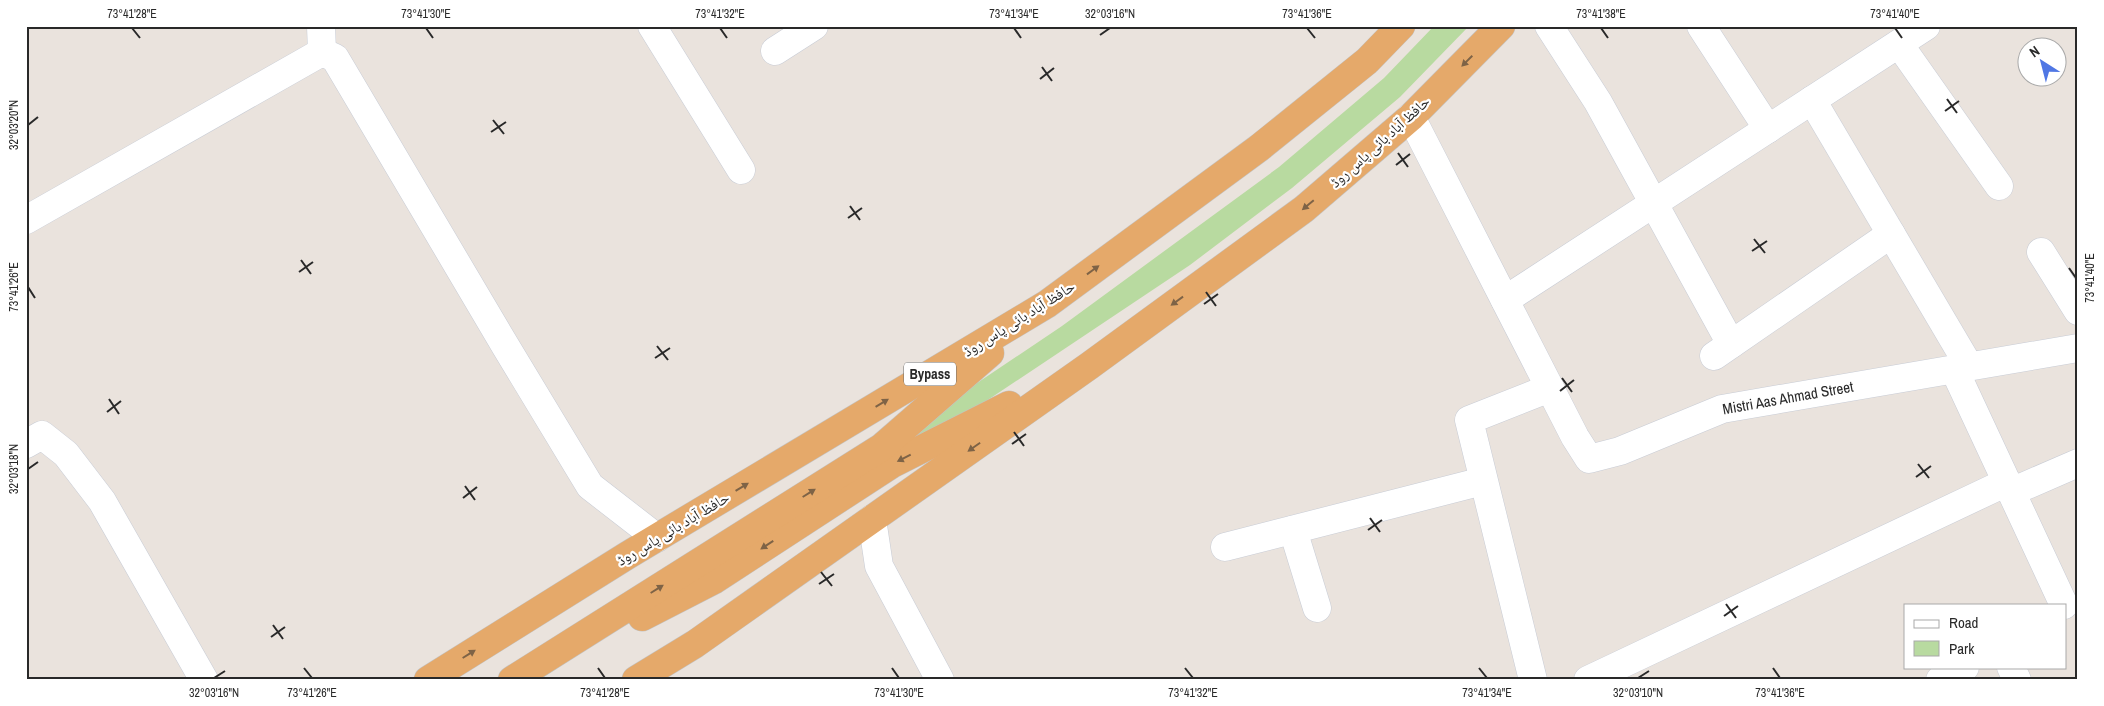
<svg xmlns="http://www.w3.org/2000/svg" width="2104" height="706" font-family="'Archivo Narrow','Noto Naskh Arabic',sans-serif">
	<rect width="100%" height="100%" fill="#eae3dd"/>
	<polygon fill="#b8daa0" points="1434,26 1469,26 1400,97 1292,188 1190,265 892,464 714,580 616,630 539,680 512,680 882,447 1062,326 1279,167 1384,78"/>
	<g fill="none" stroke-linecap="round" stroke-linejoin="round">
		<defs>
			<g id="minor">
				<polyline points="321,26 322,52"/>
				<polyline points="652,26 741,170"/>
				<polyline points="1549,26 1598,102 1731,344"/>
				<polyline points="1701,26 1768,129"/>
				<polyline points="1899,44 1999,186"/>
				<polyline points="775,51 814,26"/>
				<polyline points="1812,100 1969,366"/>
				<polyline points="1411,117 1575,437 1589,459 1620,451 1722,409 2078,348"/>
				<polyline points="26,220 322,52 335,58 506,347 590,486 657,538"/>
				<polyline points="2041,252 2078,311"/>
				<polyline points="1505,300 1926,26"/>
				<polyline points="1714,356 1891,234"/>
				<polyline points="1954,369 2064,605"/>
				<polyline points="26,444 42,435 66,454 102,501 204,680"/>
				<polyline points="2011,492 2078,463"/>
				<polyline points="872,519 879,566 940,680"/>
				<polyline points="1293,530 1317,608"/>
				<polyline points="1225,547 1483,481"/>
				<polyline points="2011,667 2017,680"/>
				<polyline points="1533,680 1469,420 1550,388"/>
				<polyline points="1588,680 2007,482"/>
				<polyline points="1940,680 1965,667"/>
			</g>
			<g id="trunk">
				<polyline points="642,617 714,580 892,464 1009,405"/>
				<polyline points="428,680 628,555 1047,304 1259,148 1367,61 1401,26"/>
				<polyline points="512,680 882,447 990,353"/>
				<polyline points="636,680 695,644 1089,366 1304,209 1411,117 1501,26"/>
			</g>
		</defs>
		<use href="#minor" stroke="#c8ccd5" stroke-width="29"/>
		<use href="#trunk" stroke="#c3c3c3" stroke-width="29"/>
		<use href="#minor" stroke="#fff" stroke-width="28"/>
		<use href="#trunk" stroke="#e5a96a" stroke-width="28"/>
	</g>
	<defs><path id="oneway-solid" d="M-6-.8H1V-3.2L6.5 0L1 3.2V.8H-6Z" transform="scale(1.25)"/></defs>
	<g fill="#7e6346">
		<use href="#oneway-solid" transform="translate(1467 61) rotate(135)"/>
		<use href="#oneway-solid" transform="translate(1308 205) rotate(140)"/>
		<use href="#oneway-solid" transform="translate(1093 270) rotate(-36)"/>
		<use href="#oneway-solid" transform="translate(1177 301) rotate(144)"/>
		<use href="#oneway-solid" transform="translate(882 403) rotate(-31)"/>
		<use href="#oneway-solid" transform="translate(974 447) rotate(145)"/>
		<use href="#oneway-solid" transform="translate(904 458) rotate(153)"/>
		<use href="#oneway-solid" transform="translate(742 487) rotate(-31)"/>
		<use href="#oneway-solid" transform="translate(809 493) rotate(-32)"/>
		<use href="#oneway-solid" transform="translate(767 545) rotate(147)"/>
		<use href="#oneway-solid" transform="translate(657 589) rotate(-32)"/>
		<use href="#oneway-solid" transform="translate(469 654) rotate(-32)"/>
	</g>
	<path fill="none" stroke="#292929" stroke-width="2" d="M132,28L140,38M426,28L433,38M720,28L727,38M1014,28L1021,38M1307,28L1315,38M1601,28L1608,38M1895,28L1902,38M1100,35L1110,28M1042,67L1052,81M1040,79L1054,68M1947,99L1957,113M1945,111L1959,101M493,120L504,134M28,125L38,117M491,132L506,122M1398,153L1408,167M1396,165L1410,154M850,206L860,220M848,218L862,208M1754,239L1765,253M1752,251L1767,241M301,260L311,274M2069,268L2076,278M299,272L313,262M28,287L35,298M1206,292L1216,306M1204,304L1218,294M657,346L668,360M655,358L670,348M1562,378L1572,392M1560,391L1574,380M109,399L119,414M107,412L121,401M1014,432L1024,446M1012,444L1026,434M1918,464L1929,478M28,469L38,462M1916,477L1931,466M465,486L475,500M463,498L477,487M1370,518L1380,532M1368,530L1382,520M821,572L832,586M819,584L834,574M1726,604L1736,618M1724,616L1738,606M273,625L283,639M271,637L285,627M304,668L312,678M598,668L605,678M892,668L899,678M1185,668L1193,678M1479,668L1487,678M1773,668L1780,678M214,678L225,671M1638,678L1649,671"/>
	<g text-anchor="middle" stroke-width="4.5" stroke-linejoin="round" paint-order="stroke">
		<rect fill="#fff" stroke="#696969" stroke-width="1" x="904" y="362.5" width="52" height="23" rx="4"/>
		<g font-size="14" font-weight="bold" fill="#292929">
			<text x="930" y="379">Bypass</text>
		</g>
		<g font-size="15" fill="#292929" stroke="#fff">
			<text transform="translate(1380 142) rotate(-42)" y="5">حافظ آباد بائی پاس روڈ</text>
			<text transform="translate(1019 319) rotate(-32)" y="5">حافظ آباد بائی پاس روڈ</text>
			<text transform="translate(1788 398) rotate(-10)" y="5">Mistri Aas Ahmad Street</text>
			<text transform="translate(673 529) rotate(-31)" y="5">حافظ آباد بائی پاس روڈ</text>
		</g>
	</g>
	<rect width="2104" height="706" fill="none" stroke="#ffffff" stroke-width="55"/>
	<rect x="1904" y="604" width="162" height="65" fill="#ffffff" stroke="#a9a9a9"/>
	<rect x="1914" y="620" width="25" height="8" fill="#ffffff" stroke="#a9a9a9"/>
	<text x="1949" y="628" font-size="15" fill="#292929">Road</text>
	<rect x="1914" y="641" width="25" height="15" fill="#b8daa0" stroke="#a9a9a9"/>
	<text x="1949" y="654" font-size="15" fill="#292929">Park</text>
	<g transform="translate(2042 62) rotate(324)"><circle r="24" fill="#ffffff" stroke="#a9a9a9"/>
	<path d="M0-4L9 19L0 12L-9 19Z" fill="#5077e4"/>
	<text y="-8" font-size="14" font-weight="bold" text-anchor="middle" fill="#292929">N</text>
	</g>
	<rect x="28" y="28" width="2048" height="650" fill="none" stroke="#292929" stroke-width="2"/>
	<g font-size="12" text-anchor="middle" fill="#292929">
		<text x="132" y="18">73°41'28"E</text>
		<text x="426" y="18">73°41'30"E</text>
		<text x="720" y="18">73°41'32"E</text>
		<text x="1014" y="18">73°41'34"E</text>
		<text x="1110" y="18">32°03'16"N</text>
		<text x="1307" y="18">73°41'36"E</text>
		<text x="1601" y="18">73°41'38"E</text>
		<text x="1895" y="18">73°41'40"E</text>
		<text transform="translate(14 125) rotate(-90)" y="4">32°03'20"N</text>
		<text transform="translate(2090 278) rotate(-90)" y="4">73°41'40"E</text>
		<text transform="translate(14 287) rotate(-90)" y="4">73°41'26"E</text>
		<text transform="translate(14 469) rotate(-90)" y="4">32°03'18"N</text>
		<text x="214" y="697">32°03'16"N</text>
		<text x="312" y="697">73°41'26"E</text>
		<text x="605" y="697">73°41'28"E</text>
		<text x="899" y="697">73°41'30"E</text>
		<text x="1193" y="697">73°41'32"E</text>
		<text x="1487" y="697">73°41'34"E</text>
		<text x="1638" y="697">32°03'10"N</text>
		<text x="1780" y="697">73°41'36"E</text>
	</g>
</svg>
